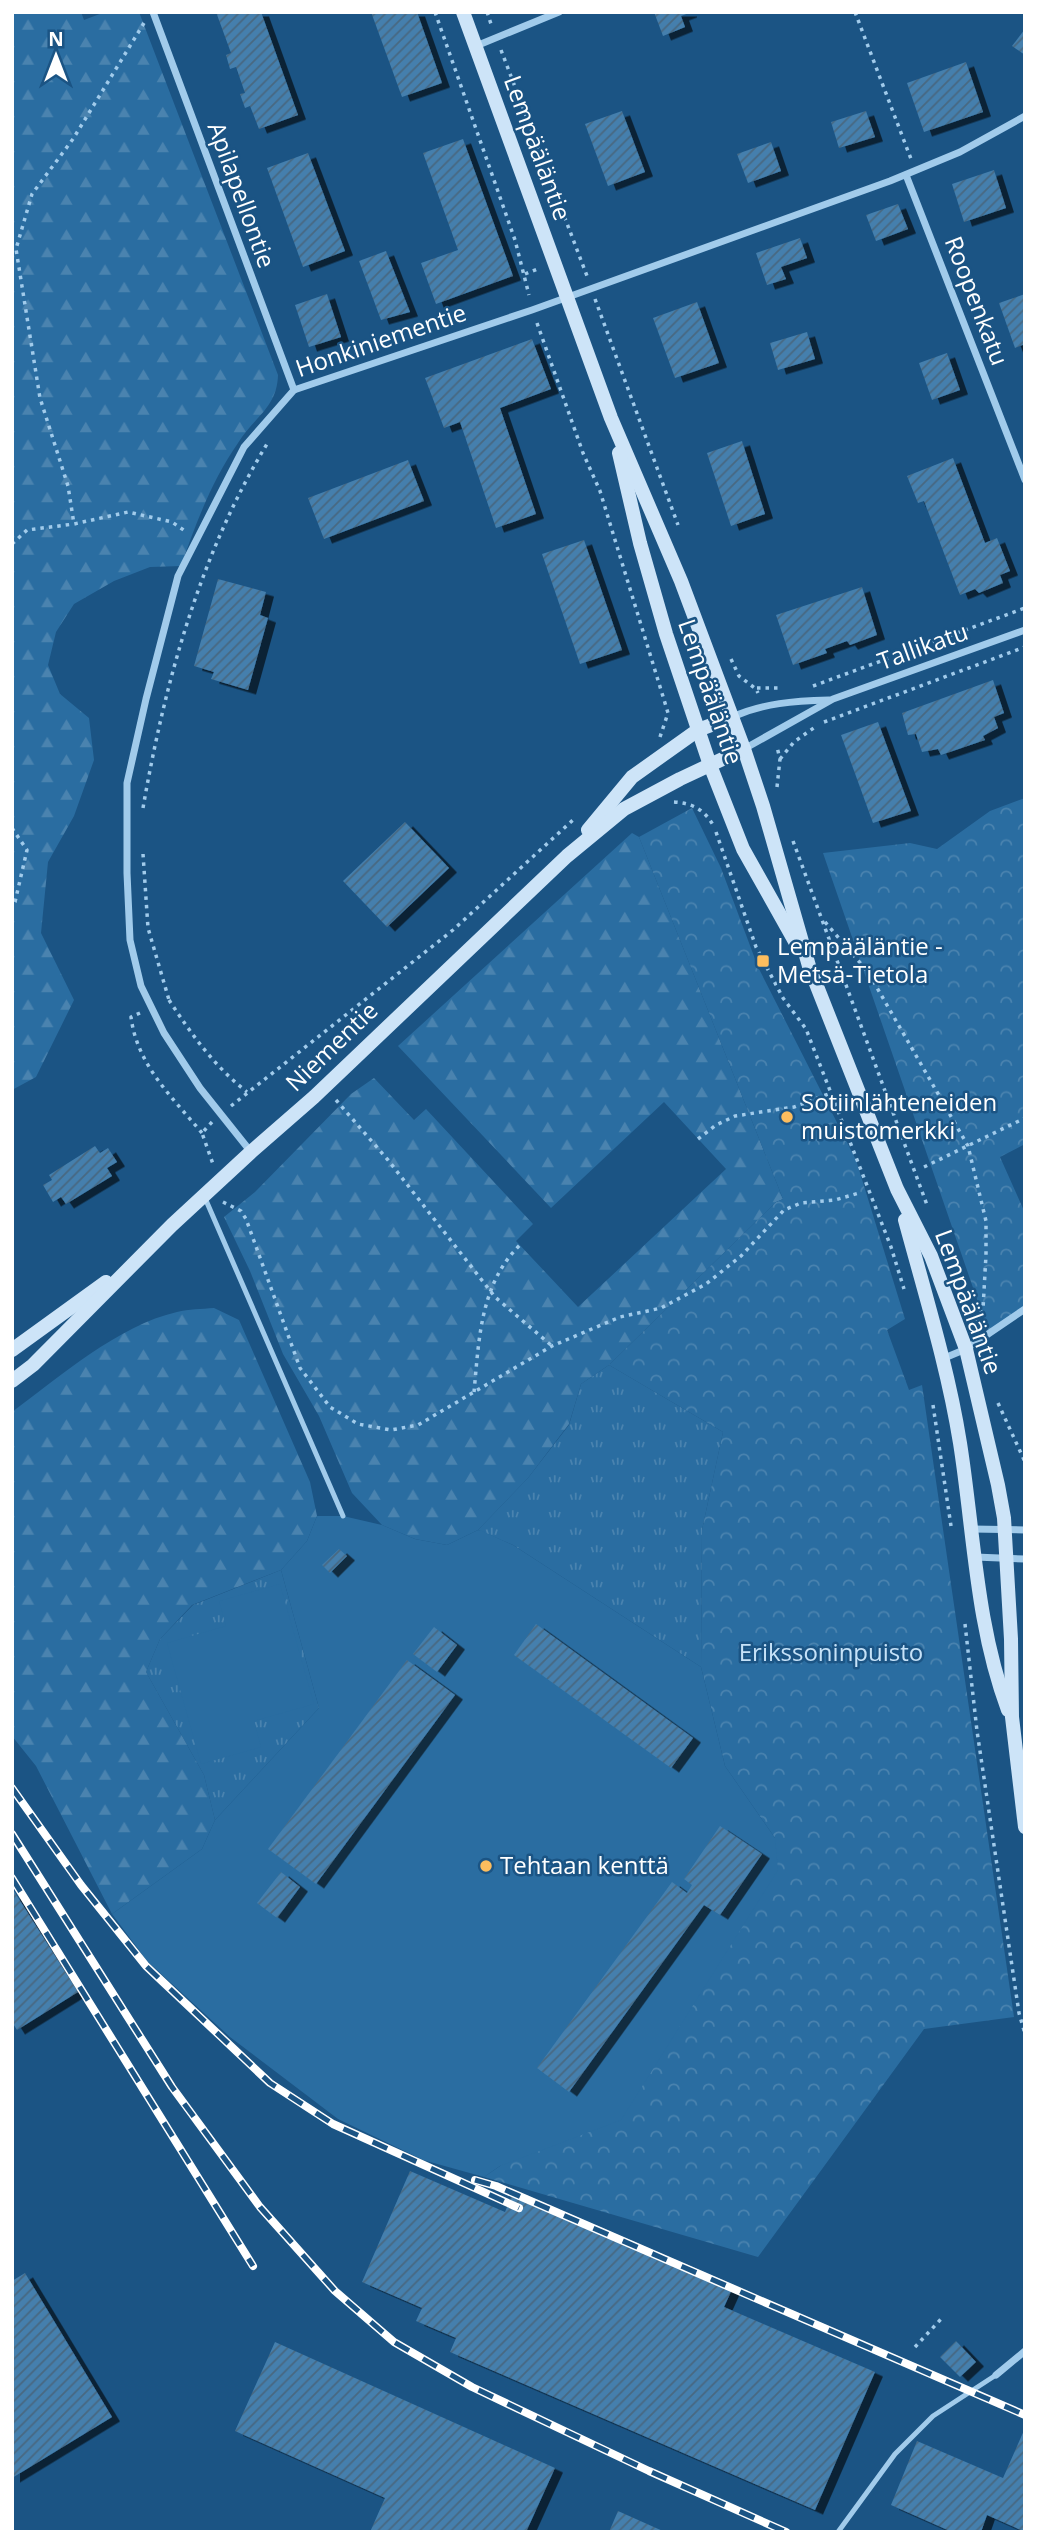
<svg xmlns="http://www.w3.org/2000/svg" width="1037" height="2544" font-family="'Open Sans',sans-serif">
	<defs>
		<pattern id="grass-tufts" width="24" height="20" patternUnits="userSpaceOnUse" patternTransform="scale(1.75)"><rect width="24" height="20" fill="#2a6da1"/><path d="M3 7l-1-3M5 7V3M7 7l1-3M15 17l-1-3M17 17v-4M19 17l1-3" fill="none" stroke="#4a83af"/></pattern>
		<pattern id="forest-firs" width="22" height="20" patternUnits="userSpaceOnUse" patternTransform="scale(1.75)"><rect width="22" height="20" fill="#2a6da1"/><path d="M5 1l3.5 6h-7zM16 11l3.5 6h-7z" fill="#4a83af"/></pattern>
		<pattern id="park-crowns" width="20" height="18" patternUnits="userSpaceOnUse" patternTransform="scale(1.75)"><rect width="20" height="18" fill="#2a6da1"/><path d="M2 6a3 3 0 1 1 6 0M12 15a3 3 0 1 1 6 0" fill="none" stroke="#4a83af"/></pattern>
		<pattern id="building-hatch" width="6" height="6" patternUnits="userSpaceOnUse" patternTransform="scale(1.75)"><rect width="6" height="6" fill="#447fad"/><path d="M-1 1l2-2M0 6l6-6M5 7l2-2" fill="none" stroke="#486881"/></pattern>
		<filter id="shadow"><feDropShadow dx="8" dy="4.5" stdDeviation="0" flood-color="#0009"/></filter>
	</defs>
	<rect width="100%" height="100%" fill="#1b5484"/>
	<g fill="url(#grass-tufts)">
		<polygon points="609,1365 723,1432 702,1530 701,1667 513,1545 478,1530 528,1478 569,1425 581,1384"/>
		<polygon points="281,1570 319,1708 215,1820 204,1775 146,1672 160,1639 193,1605"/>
	</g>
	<g fill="url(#forest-firs)">
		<path d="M12,12H81L84,20L105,12H139L278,375C277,408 254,417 238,443C212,480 196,523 181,566L150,567L114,581L74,604L56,632L48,665L60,694L89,718L94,760L74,816L48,862L41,933L74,1000L36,1077L12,1090Z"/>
		<polygon points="632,833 639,837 783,1199 776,1202 609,1365 581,1384 569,1424 528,1478 478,1530 447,1545 415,1539 382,1525 352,1493 319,1416 283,1354 250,1271 224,1217 255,1192 351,1094 374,1078 414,1120 426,1109 533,1224 516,1241 578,1307 726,1169 664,1102 551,1208 398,1046"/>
		<path d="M214,1308L239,1320L310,1482L317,1516L307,1541L281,1570L192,1605L160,1639L146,1672L204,1775L215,1820L202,1849L112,1914L36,1766L12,1736V1412C59,1377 119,1325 177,1312C189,1309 202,1309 214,1308Z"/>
	</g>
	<g fill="url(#park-crowns)">
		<polygon points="1025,798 1025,1144 1000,1157 1025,1213 1025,1309 989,1334 823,853 910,843 937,849 990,811"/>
		<polygon points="692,808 721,868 758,967 856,1160 905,1319 887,1330 909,1390 922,1385 1014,2017 924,2029 758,2257 484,2177 500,2166 775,1838 725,1766 701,1667 702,1530 723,1432 609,1365 776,1202 783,1199 639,837"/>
	</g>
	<g fill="#2a6da1">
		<polygon points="317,1516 343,1516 382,1525 415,1539 447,1545 478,1530 482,1531 513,1545 701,1667 725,1766 775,1838 778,1870 621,2120 500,2166 484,2177 423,2160 338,2119 230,2037 147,1961 112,1914 202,1849 215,1820 319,1708 281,1570 307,1541"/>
		<polygon points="280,1584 314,1704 254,1721 261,1747 201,1764 167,1643 226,1626 219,1601"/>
	</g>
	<g fill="url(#building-hatch)" filter="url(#shadow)">
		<polygon points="216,12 261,12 298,115 259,129 250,106 245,108 240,94 245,93 236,67 230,69 226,55 231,53"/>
		<polygon points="371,12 417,12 442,83 402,97"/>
		<polygon points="654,12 689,12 689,13 681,16 685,27 663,36"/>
		<polygon points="1025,29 1025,55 1012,46"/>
		<polygon points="966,62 983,112 924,132 907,83"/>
		<polygon points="622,111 645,172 608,186 585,124"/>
		<polygon points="866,111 875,137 839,148 831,122"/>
		<polygon points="463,139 513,276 436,304 421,263 458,250 423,153"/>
		<polygon points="771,142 781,171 748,183 737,154"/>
		<polygon points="308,153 345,251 303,267 267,168"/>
		<polygon points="994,170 1006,208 964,222 952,184"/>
		<polygon points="898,204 908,229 876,241 866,215"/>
		<polygon points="800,238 807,258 781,267 786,279 767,285 756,253"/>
		<polygon points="386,251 410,312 381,320 359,261"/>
		<polygon points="327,294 341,337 309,347 295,305"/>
		<polygon points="1025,294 1025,344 1015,348 999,303"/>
		<polygon points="697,302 719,363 675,378 653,318"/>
		<polygon points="807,332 815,359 778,370 770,343"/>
		<polygon points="532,339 551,389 500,408 536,514 496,528 460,422 444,428 425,378"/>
		<polygon points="947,353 960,390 932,400 919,363"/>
		<polygon points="742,441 765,514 731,526 707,453"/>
		<polygon points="953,458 985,543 997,538 1010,571 1000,575 1003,583 979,593 975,589 960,595 924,501 918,503 907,476"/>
		<polygon points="408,460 424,501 324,539 308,498"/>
		<polygon points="584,540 622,650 580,664 542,554"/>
		<polygon points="218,579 266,592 260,615 268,618 248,690 211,679 214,672 194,666"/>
		<polygon points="862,587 877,635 850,645 847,641 825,649 827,653 793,665 776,615"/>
		<polygon points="993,680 1004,713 994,717 998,728 983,736 985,740 941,755 938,749 922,752 916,734 908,735 902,713"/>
		<polygon points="878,722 911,811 873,823 841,735"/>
		<polygon points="405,822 449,868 387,927 343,881"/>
		<polygon points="95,1146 100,1153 108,1148 117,1162 107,1168 112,1176 66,1204 61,1197 53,1202 43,1185 52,1180 49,1175"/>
		<polygon points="339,1549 347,1556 330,1573 322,1565"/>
		<polygon points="536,1624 693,1738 671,1768 514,1655"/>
		<polygon points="434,1627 457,1645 437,1672 413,1654"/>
		<polygon points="407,1660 455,1695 316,1884 268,1849"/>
		<polygon points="720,1826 762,1854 720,1915 704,1905 569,2092 537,2068 672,1882 687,1893 692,1885 684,1879"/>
		<polygon points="281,1872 300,1887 277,1918 257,1903"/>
		<polygon points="12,1888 78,1992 17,2030 12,2022"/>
		<polygon points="410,2171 505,2212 514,2190 734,2285 724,2307 875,2372 815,2510 450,2352 456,2338 416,2321 422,2308 362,2282"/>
		<polygon points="25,2273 112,2417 12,2478 12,2281"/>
		<polygon points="956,2341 976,2362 960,2377 940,2357"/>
		<polygon points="275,2342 555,2468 526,2532 370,2532 385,2498 235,2431"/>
		<polygon points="1025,2428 1025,2532 987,2515 981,2532 952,2532 891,2505 917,2441 1003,2478"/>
		<polygon points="618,2511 665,2532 609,2532"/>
	</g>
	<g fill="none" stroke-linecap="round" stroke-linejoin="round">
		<g stroke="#a1cbeb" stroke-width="3.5" stroke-dasharray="3.5 5" stroke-linecap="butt">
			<polyline points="435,12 515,240 529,295"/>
			<polyline points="487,12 492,27"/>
			<polyline points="855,12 911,159"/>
			<polyline points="144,23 73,139 32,194 16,249 40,398 68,486 74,524 128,512 172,522 185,531"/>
			<polyline points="501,50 587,276"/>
			<polyline points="525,274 540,268"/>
			<polyline points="595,299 678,525"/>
			<polyline points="537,323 583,453 600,491 665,703 668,713 660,737"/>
			<polyline points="12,544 27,530 74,524"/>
			<polyline points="731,659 739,676 756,689 758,693"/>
			<polyline points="813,686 1025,608"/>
			<polyline points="757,688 781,688"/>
			<polyline points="824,722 1025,647"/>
			<polyline points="780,759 794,742 815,727"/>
			<polyline points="777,787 780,759 777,747"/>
			<path d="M674,802C691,803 704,809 713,825"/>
			<path d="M143,808C165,682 200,554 267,444"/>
			<polyline points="12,828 27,850 15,902 12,907"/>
			<polyline points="716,832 756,947 783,998 806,1029 891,1247 904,1289"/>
			<polyline points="793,841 927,1205"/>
			<polyline points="143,854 148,928 169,1000"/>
			<polyline points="825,922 868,972 968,1146 986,1221 986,1255 983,1309 975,1322"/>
			<path d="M169,1000C192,1035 214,1066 247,1092"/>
			<path d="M140,1013L131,1017C137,1065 172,1097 202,1133"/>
			<polyline points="336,1100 388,1160 495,1297 552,1346"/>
			<polyline points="231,1106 453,930 574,819"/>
			<polyline points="212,1122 202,1133 213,1164"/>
			<polyline points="698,1139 716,1125 735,1116 794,1107 831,1093"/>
			<polyline points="924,1167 1025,1118"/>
			<polyline points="223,1202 241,1211 246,1219 300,1368 330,1407 358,1424 391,1430 418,1425 552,1346 620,1317 661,1308 706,1284 741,1256 784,1210 801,1203 835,1200 859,1193"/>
			<path d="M474,1392C479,1340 480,1284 520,1245"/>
			<polyline points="998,1403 1025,1462"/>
			<polyline points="933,1405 951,1526"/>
			<polyline points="965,1624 977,1731 1019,2013 1025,2034"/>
			<polyline points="915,2347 942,2318"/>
		</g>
		<g stroke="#a1cbeb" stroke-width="5">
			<polyline points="205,1198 343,1516"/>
			<polyline points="838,2532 895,2454 933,2416 996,2375"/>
		</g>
		<g stroke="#a1cbeb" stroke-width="7">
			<polyline points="153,12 294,390"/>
			<polyline points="476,46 559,12"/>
			<polyline points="906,175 1025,480"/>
			<path d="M732,717C764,703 794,701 829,700"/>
			<polyline points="744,749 833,699 1025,630"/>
			<polyline points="251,1152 200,1088 164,1033 141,986 130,940 127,873 127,783 146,699 178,576 244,447 294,390 532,310 890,181 960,152 1025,116"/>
			<polyline points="942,1359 966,1349 1025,1309"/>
			<polyline points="972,1529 1025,1530"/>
			<polyline points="975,1557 1025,1559"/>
			<polyline points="996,2375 1025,2351"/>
		</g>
		<g stroke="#cde4f8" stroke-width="14">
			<polyline points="463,12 611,418 681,581 744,749 763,806 809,966 897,1189 931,1256 966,1349 998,1485 1004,1518 1011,1639 1012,1717 1025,1827"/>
			<polyline points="619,453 640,543 666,634 710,765 743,849 797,945"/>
			<polyline points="588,830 632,777 698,730 730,718"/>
			<path d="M905,1220C925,1294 948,1368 960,1443C974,1532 976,1625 1008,1710"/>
			<polyline points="12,1350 106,1282"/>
			<polyline points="12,1381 33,1365 172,1225 251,1152 314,1097 567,856 624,809 680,779 744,749"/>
		</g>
		<defs>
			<g id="rail">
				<polyline points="12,1788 81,1885 146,1966 270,2083 333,2124 519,2208"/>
				<polyline points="12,1834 172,2087 260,2207 335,2291 394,2342 472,2387 649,2471 786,2532"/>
				<polyline points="12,1878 253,2266"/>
				<polyline points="475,2180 496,2186 1025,2415"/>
			</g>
		</defs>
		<use href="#rail" stroke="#fff" stroke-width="8"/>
		<use href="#rail" stroke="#1b5484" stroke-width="5" stroke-dasharray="16" stroke-linecap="butt"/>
	</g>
	<g fill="#fcbd5e" stroke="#1b5484" stroke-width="2.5">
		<rect x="756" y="954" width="14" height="14" rx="3.5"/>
		<circle cx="787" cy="1117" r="7"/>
		<circle cx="486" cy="1866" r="7"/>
	</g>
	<g text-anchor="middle" stroke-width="5" stroke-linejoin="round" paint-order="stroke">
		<g font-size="24" fill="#fff" stroke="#1b5484">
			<text transform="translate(537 148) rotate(70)" y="8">Lempääläntie</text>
			<text transform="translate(241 195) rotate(70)" y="8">Apilapellontie</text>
			<text transform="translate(976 301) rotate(69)" y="8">Roopenkatu</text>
			<text transform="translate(381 341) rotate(-19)" y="8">Honkiniementie</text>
			<text transform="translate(923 647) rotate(-20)" y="8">Tallikatu</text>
			<text transform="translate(710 692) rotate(71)" y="8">Lempääläntie</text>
			<text transform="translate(332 1047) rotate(-44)" y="8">Niementie</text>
			<text transform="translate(968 1302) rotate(70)" y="8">Lempääläntie</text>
		</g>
		<g font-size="24" fill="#fff" stroke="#1b5484" text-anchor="start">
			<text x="777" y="955">Lempääläntie -<tspan x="777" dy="28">Metsä-Tietola</tspan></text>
			<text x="801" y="1111">Sotiinlähteneiden<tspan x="801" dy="28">muistomerkki</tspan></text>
			<text x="500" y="1874">Tehtaan kenttä</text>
		</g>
		<g font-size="24" fill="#c6e2f8" stroke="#1b5484">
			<text x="831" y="1661">Erikssoninpuisto</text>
		</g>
	</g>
	<rect width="1037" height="2544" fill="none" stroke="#ffffff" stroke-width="28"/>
	<g transform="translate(56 56)" stroke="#1b5484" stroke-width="5" paint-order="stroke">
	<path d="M0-5L12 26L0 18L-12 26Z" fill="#ffffff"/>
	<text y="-10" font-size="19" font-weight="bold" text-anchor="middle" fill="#ffffff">N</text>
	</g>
</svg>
